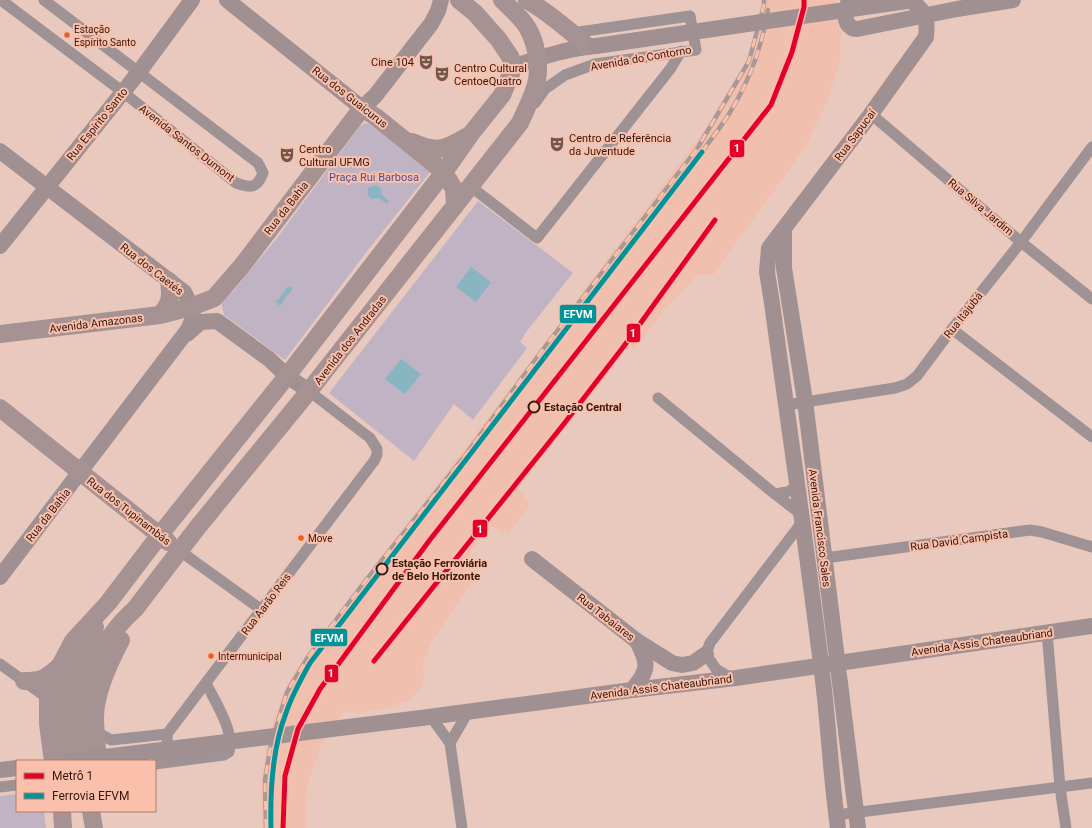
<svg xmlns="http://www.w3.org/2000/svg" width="1092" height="828" font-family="Roboto,sans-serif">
	<rect width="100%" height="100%" fill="#e9c9be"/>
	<polygon fill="#f1bfae" points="766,0 836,0 841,31 840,59 828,100 805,148 713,275 697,275 670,303 634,350 629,346 518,488 530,505 508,535 490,526 461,566 475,578 431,644 423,663 424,678 420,688 412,699 391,707 364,712 344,711 321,745 307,786 306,804 306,828 262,828 261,785 266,749 274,719 288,683 307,653 460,455 730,96 751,60 759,35"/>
	<g fill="#c0b4c4">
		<polygon points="366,123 373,125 431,171 368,250 285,360 224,315 221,301 234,290 277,238 360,126"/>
		<polygon points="478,201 573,273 527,331 520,342 527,348 473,420 454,404 414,461 329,393"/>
		<polygon points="17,794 17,811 44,811 46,828 0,828 0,796"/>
	</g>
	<g fill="#89b5c2">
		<path d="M377,185L381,189L382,195L389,201L387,204L379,198L372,199C367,196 366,192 369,187Z"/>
		<polygon points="471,267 491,282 476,302 456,287"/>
		<path d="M288,286L292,288V291C284,297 286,297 281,305H278L276,301L280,298Z"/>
		<polygon points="401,359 421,374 405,394 385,379"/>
	</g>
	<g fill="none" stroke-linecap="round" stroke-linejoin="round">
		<g stroke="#9e9295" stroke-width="11">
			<path d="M1,0L123,92L236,183C250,188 257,189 263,173L258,163L44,0"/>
			<polyline points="535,103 545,89 565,75 595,64 696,50 690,16 572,33"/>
			<polyline points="871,114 1021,242 1092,299"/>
			<polyline points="470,186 537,238 671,68 681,51"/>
			<polyline points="952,329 1092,437"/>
			<polyline points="658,398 771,491 802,515"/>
			<polyline points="786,405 895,388 907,384 917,376 952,329 1021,242 1092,147"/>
			<polyline points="775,494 787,492 798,486"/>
			<polyline points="180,551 262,610"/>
			<polyline points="825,558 1030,530 1042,532 1092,547"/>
			<polyline points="1047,632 1060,787 1066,828"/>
			<polyline points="0,664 53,702"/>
			<polyline points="731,678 716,669 706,654 710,643 803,521"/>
			<polyline points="431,717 450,743 462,828"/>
			<polyline points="92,729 111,740 167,734"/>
			<polyline points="450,743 468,712"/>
			<polyline points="168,762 167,734 374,461 377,455 377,449 370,438 309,391"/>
			<path d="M155,764L224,755L229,752C235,731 215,702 206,683"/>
			<polyline points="0,787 17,785"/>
			<polyline points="836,815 1092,783"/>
		</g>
		<g stroke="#a19092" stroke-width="16">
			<polyline points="227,0 362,108 375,96 431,24 438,11 441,0"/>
			<path d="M850,0C845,6 843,23 851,27C853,29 855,29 857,29L957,9L1013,0"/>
			<path d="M512,67C539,58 568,48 596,46"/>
			<path d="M0,151L184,292C192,308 197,315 187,331L0,577"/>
			<polyline points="784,229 784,268 805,401 858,828"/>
			<polyline points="0,246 139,72 192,0"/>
			<polyline points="187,334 201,322 217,321 269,359 287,376 309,391"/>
			<polyline points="532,559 637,641 672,663 682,665 693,663 706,654"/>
			<path d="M632,690C649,670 649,664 637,641"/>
			<polyline points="421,718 632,690 736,678 1092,626"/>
			<polyline points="0,770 17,768"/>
			<path d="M838,828C831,779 829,730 823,681C808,555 789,429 772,303L767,272L769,248L871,114L926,37C928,20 926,11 911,1"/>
		</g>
		<g stroke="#a69293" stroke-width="18">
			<path d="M527,0C549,13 568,29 587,46"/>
			<path d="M412,142C437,153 444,150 466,137"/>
			<path d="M160,315C171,303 171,297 169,281"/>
			<polyline points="0,334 160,315 191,307 214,298 241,267 362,108 376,117 444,172 454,189 455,206"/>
			<polyline points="0,408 168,542"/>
			<path d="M24,681C43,681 46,678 60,666"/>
			<polyline points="53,761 48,724 48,699 60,666 73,641 108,603 159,536 287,376 444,172 470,135 502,95 511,74 511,58 499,40 475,13 459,0"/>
			<path d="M68,761C63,730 62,698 74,669C80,654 88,640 95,627"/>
			<path d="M82,761C81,754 80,747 79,740C77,691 99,641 135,609L197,528L309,391L520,123C526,109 534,95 537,80C540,63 536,42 527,27C521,17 510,8 502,0"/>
			<path d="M98,761C97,746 95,732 95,717C95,693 110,661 121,640"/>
			<polyline points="62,811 63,828"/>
			<polyline points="91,811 94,828"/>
		</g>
		<defs>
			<g id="rail">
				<path d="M702,152C711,139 721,127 729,114C749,82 762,47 768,10"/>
				<polyline points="266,828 265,780 271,744 287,692 308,657 363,584 464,457 541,352 697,149 749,61 764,5 764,0"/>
			</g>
		</defs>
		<use href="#rail" stroke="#a99896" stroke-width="4.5"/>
		<use href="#rail" stroke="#fbc0ac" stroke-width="3" stroke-dasharray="9" stroke-linecap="butt"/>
		<g stroke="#a19092" stroke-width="16">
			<polyline points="596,46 907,1"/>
			<polyline points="72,761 421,718"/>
		</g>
		<defs>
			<path id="rail-1" d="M271,828C270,790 272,749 286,713C292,695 301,679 310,663L702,152"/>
		</defs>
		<use href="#rail-1" stroke="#fbc0ac" stroke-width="8"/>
		<use href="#rail-1" stroke="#00939a" stroke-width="5"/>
		<defs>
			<g id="metro-1">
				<polyline points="374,661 563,425 624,346 715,220"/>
				<polyline points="283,828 285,776 298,729 320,689 429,541 771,105 792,52 804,7 804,0"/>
			</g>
		</defs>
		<use href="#metro-1" stroke="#fbc0ac" stroke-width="8"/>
		<use href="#metro-1" stroke="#e4002b" stroke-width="5"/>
	</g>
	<defs>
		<symbol id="theatre-bare" viewBox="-9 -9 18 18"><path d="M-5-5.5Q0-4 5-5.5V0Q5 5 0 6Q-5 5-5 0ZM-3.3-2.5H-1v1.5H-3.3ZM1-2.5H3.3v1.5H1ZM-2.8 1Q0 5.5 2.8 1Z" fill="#73564c" stroke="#fbc0ac" stroke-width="2.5" paint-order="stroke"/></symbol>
	</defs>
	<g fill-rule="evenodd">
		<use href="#theatre-bare" x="415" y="51" width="22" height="22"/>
		<use href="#theatre-bare" x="431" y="63" width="22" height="22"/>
		<use href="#theatre-bare" x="546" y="133" width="22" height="22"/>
		<use href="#theatre-bare" x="276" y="144" width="22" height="22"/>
	</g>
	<g fill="#e86121" stroke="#fbc0ac" stroke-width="1.5">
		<circle cx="67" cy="35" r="3.5"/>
		<circle cx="301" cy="538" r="3.5"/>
		<circle cx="211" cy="656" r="3.5"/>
	</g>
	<g fill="#fbc0ac" stroke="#33180f" stroke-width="2">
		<circle cx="534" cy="407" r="5.5"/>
		<circle cx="382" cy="569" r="5.5"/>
	</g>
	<g text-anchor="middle" stroke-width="4" stroke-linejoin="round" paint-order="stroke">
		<g font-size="10" fill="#33180f" stroke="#fbc0ac" text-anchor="start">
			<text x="74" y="33">Estação<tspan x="74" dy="13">Espírito Santo</tspan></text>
			<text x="308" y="542">Move</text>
			<text x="218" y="660">Intermunicipal</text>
		</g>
		<g font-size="11" fill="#33180f" stroke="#fbc0ac">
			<text transform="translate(641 58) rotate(-10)" y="4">Avenida do Contorno</text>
			<text transform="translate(350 97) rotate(38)" y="4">Rua dos Guaicurus</text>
			<text transform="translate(97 124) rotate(-51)" y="4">Rua Espírito Santo</text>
			<text transform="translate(855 135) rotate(-53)" y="4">Rua Sapucaí</text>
			<text transform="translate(187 143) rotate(38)" y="4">Avenida Santos Dumont</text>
			<text transform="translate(981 207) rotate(40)" y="4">Rua Silva Jardim</text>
			<text transform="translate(286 208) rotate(-52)" y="4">Rua da Bahia</text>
			<text transform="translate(152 269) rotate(38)" y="4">Rua dos Caetés</text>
			<text transform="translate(963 315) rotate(-52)" y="4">Rua Itajubá</text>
			<text transform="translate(96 323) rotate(-7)" y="4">Avenida Amazonas</text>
			<text transform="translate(350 340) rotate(-52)" y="4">Avenida dos Andradas</text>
			<text transform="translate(129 511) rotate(38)" y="4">Rua dos Tupinambás</text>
			<text transform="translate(48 515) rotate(-52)" y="4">Rua da Bahia</text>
			<text transform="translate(820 528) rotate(83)" y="4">Avenida Francisco Sales</text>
			<text transform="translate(959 540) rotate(-8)" y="4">Rua David Campista</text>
			<text transform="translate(266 604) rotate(-53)" y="4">Rua Aarão Reis</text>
			<text transform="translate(606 617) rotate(38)" y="4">Rua Tabaiares</text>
			<text transform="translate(982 642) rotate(-8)" y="4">Avenida Assis Chateaubriand</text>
			<text transform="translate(661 687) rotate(-7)" y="4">Avenida Assis Chateaubriand</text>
		</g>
		<g font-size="11" fill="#33180f" stroke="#fbc0ac" text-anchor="start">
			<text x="414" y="66" text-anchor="end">Cine 104</text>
			<text x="454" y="72">Centro Cultural<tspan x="454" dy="13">CentoeQuatro</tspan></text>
			<text x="569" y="142">Centro de Referência<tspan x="569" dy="13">da Juventude</tspan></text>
			<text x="299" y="153">Centro<tspan x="299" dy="13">Cultural UFMG</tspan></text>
		</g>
		<g font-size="11" fill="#4b4e94" stroke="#fbc0ac">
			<text x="374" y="181">Praça Rui Barbosa</text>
		</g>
		<g font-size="11" font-weight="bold" fill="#33180f" stroke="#fbc0ac" text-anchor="start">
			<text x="544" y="411">Estação Central</text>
			<text x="392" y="567">Estação Ferroviária<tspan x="392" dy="13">de Belo Horizonte</tspan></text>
		</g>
	</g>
	<g stroke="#fbc0ac" stroke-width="1.5">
		<rect x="729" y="139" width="16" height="19" rx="4" fill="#e4002b"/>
		<rect x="559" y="304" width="38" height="20" rx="4" fill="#00939a"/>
		<rect x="626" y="323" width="15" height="20" rx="4" fill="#e4002b"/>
		<rect x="472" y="519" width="16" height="19" rx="4" fill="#e4002b"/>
		<rect x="310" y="628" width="38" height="19" rx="4" fill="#00939a"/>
		<rect x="324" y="664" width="15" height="19" rx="4" fill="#e4002b"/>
	</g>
	<g font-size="11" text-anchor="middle" font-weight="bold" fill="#fff">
		<text x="737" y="152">1</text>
		<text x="578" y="318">EFVM</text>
		<text x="633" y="337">1</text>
		<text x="480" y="533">1</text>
		<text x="329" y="642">EFVM</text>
		<text x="331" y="677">1</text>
	</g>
	<rect x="16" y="760" width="140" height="52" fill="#fbc0ac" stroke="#ab7d6d"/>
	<rect x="24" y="773" width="20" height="6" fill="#e4002b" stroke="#ab7d6d"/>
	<text x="52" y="780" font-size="12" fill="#33180f">Metrô 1</text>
	<rect x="24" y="793" width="20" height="6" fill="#00939a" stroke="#ab7d6d"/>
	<text x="52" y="800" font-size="12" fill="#33180f">Ferrovia EFVM</text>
</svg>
